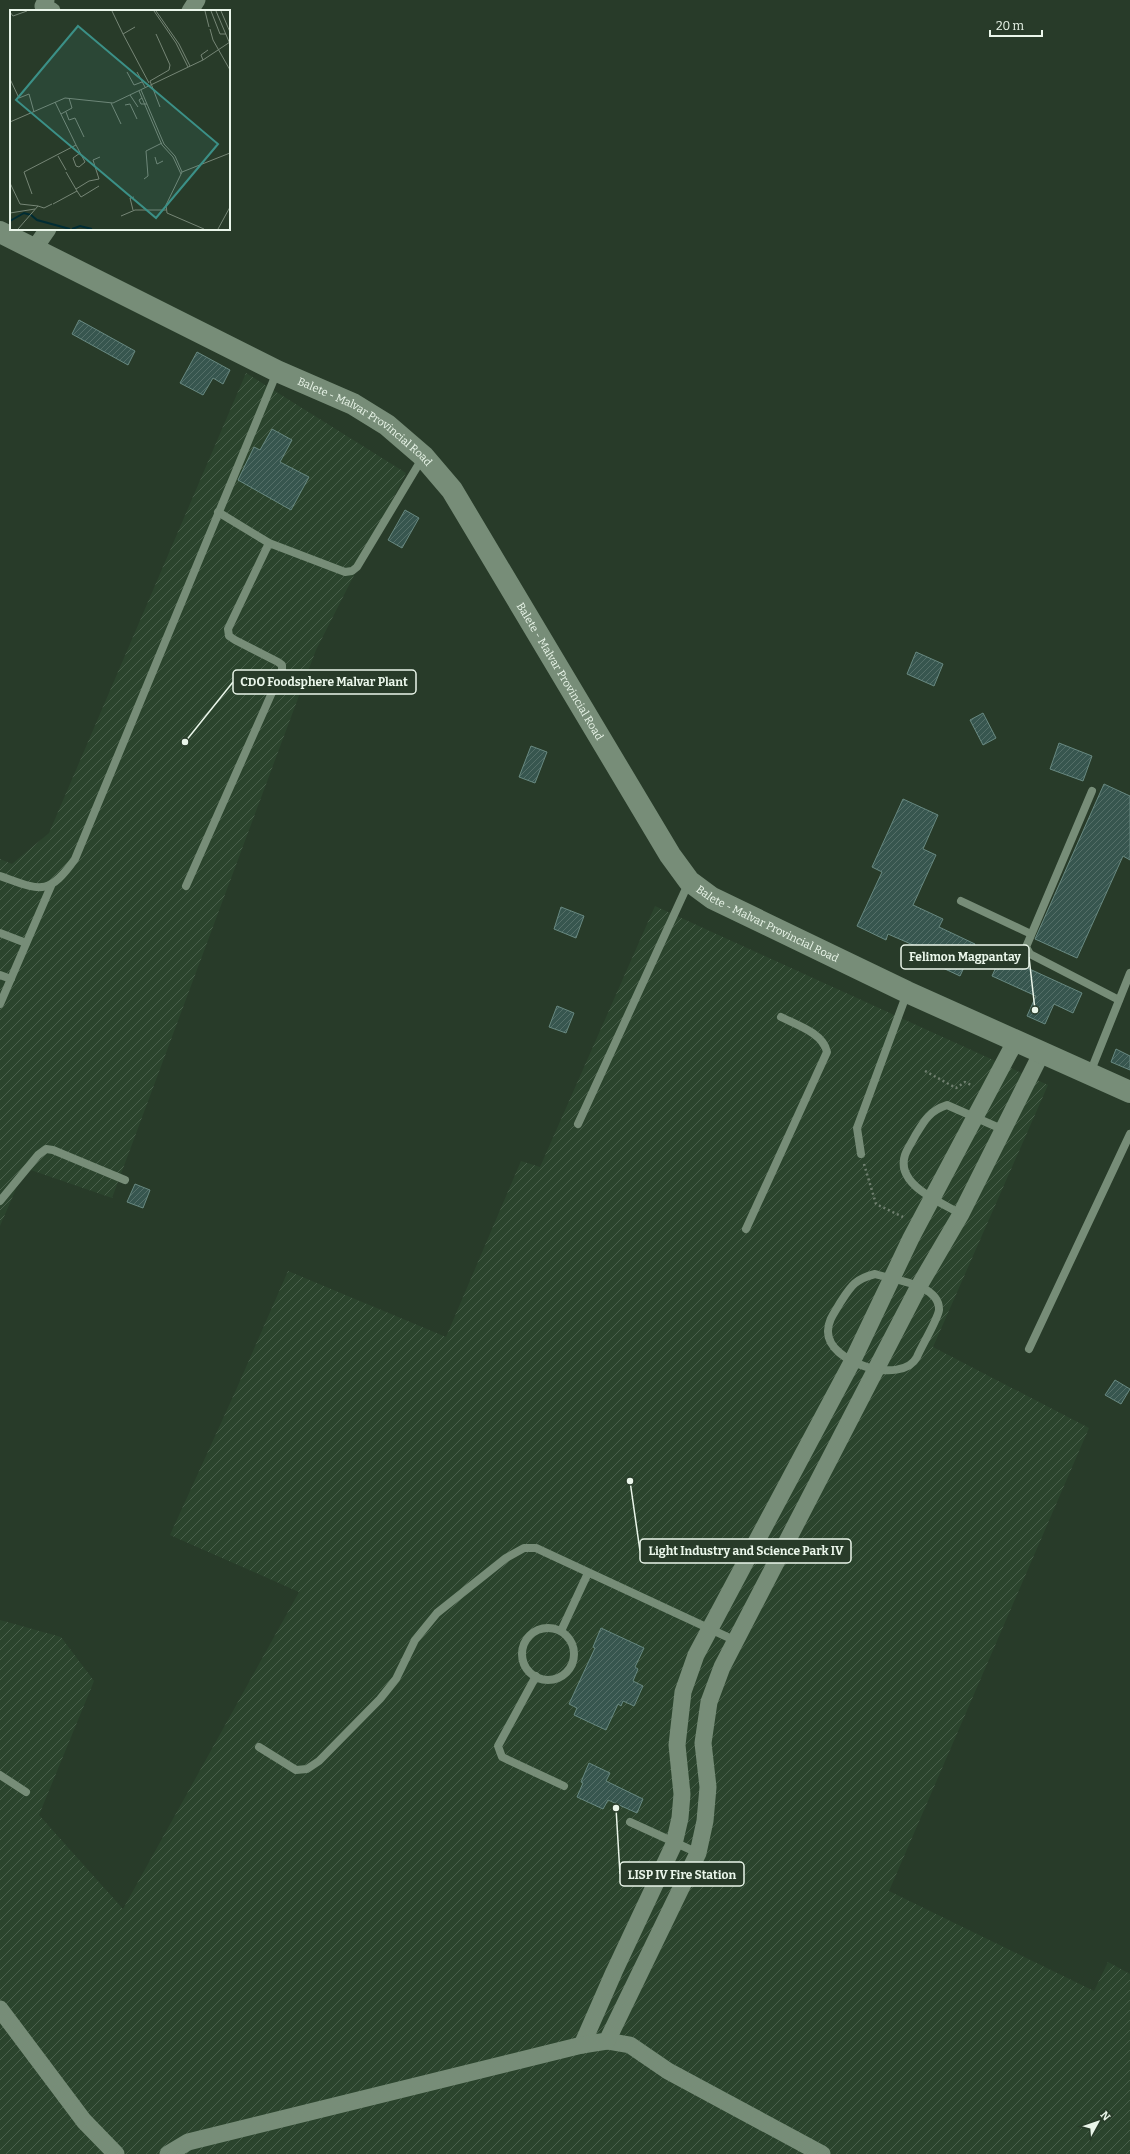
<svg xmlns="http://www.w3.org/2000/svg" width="1130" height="2154" font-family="Bitter,serif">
	<defs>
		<pattern id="industrial-furrows" width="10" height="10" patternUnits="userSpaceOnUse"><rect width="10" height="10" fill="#2b442d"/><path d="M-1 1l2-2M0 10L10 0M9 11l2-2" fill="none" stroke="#4a604c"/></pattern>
		<pattern id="building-hatch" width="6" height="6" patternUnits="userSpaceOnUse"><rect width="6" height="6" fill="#37564f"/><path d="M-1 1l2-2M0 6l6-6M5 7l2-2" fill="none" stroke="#546f68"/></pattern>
	</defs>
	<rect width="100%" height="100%" fill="#283b29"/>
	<g fill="url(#industrial-furrows)">
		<polygon points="246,373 406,473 316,650 112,1198 25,1168 0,1226 0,859 12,864 49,833"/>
		<polygon points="655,906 1048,1085 933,1347 1089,1428 889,1891 1094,1991 1108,1962 1130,1974 1130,2154 0,2154 0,1620 61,1637 94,1681 39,1815 123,1909 299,1592 170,1535 236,1390 288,1271 446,1337 521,1161 540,1167"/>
	</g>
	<g fill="url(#building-hatch)" stroke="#688981">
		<polygon points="79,320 135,351 128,365 72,334"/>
		<polygon points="197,352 230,370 223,384 213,378 203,395 180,383"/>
		<polygon points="272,429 292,440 280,462 309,477 291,510 238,480 254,447 260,450"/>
		<polygon points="405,510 419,518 402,548 388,540"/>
		<polygon points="916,652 943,664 934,686 907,674"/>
		<polygon points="983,713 996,738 983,745 970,720"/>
		<polygon points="1059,743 1092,756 1083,781 1050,769"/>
		<polygon points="531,746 547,752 535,783 519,777"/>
		<polygon points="1104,784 1130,796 1130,860 1123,856 1077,958 1035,939"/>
		<polygon points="903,799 938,815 923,849 936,855 913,905 943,919 939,927 975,944 960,976 932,963 936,955 888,934 886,940 857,926 882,872 872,867"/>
		<polygon points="561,907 584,916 576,938 554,929"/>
		<polygon points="1001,956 1082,993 1073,1013 1054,1004 1045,1024 1027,1016 1036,996 992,976"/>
		<polygon points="557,1006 574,1013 566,1033 549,1027"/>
		<polygon points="1116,1049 1130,1056 1130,1070 1111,1062"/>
		<polygon points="135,1184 150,1190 143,1208 127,1202"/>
		<polygon points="1115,1380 1130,1389 1121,1404 1105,1395"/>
		<polygon points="601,1628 644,1648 635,1667 638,1669 633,1681 643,1686 634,1706 623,1701 621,1706 618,1704 606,1730 574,1715 577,1708 569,1704 595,1648 593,1647"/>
		<polygon points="589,1763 610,1773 606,1781 643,1799 637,1813 608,1800 603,1809 577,1797 583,1783 581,1782"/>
	</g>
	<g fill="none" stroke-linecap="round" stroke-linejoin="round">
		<g stroke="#6f7f6f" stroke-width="2.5" stroke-dasharray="2 3" stroke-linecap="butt">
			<polyline points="925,1071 956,1088 965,1082 973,1086"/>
			<polyline points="864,1164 876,1204 903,1217"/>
		</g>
		<g stroke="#778d78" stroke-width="8">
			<polyline points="218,512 269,543 345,572 352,571 357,567 423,457"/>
			<polyline points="1092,791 1026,947 1030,954 1119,1000"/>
			<path d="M0,876C40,890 48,897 75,859L277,372"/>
			<polyline points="186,886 282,670 282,665 278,662 235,640 229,636 228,629 269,543"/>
			<polyline points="961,901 1031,934"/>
			<polyline points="0,933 26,943"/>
			<polyline points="0,975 11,979"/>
			<polyline points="0,1004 51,886"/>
			<polyline points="1090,1073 1130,973"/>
			<polyline points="578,1124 689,882"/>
			<polyline points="861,1154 857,1128 907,993"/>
			<polyline points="0,1201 38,1155 46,1149 53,1150 125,1180"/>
			<path d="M961,1214C941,1202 895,1185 905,1155C907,1149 912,1142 915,1136C924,1121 929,1111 947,1105L1004,1130"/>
			<path d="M746,1229L827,1052C823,1033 797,1025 781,1017"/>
			<path d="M875,1274C894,1280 940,1284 939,1310C938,1319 921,1347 917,1357C902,1386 827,1363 828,1331C828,1320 835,1312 840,1303C851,1286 855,1279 875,1274Z"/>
			<polyline points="1029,1349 1130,1134"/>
			<circle cx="548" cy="1654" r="26"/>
			<polyline points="561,1631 588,1573"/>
			<polyline points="536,1676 498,1746 502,1757 564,1786"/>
			<polyline points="259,1747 296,1770 307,1769 319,1761 380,1699 396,1679 415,1640 437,1613 506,1558 524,1548 536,1548 736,1641"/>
			<polyline points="0,1775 26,1792"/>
			<polyline points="630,1822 698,1853"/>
		</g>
		<g stroke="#778d78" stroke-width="17">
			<polyline points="46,0 43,6 52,11"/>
			<polyline points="190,11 197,0"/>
			<polyline points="34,249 48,229"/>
			<polyline points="0,2009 84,2121 116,2154"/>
			<polyline points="607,2041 630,2045 668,2071 822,2154"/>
			<polyline points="582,2045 614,1972 674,1844 680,1818 682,1794 677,1745 683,1692 696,1655 852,1362 911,1238 1016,1040"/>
			<polyline points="168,2154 188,2142 582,2045 607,2041 698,1853 705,1821 708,1787 703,1743 709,1702 722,1667 919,1286 961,1214 1042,1052"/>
		</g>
		<path stroke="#778d78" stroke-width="22" id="s1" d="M0,232L277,371L353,404L387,425L423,456L452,490L670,855L689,881L712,898L907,992L1130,1092"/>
	</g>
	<g text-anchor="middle" stroke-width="4" stroke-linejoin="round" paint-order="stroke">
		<g font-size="11" fill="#eaf6ea" stroke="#283b29">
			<text dy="4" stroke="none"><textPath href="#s1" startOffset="412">Balete - Malvar Provincial Road</textPath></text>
			<text dy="4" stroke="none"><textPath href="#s1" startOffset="736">Balete - Malvar Provincial Road</textPath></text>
			<text dy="4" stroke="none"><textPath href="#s1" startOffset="1072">Balete - Malvar Provincial Road</textPath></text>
		</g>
	</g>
	<g transform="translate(10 10)">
		<rect width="220" height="220" fill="#283b29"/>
		<path fill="none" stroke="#002c33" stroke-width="2" d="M0,211L14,203L21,205L27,210L60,219M62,219L70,216L82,219"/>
		<path fill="none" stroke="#768676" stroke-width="1" d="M102,1L113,24M144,1L166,33L178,57M146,1L169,34L180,56M195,1L199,17M201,1L210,24H216M206,1L220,34M211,1L220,22M0,2L3,6L17,1M125,17L113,24L139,73M200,19L203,30L220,60M146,24L160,55L159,60L140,71L150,97M193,50L191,45L198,40M117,62L124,75L132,72M127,62L135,77M0,69L9,88L19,84L24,102M131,80L154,134L165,146L172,162L156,195L157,203L194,219M129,81L152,135L163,147L171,164M120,85L128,97M132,88L129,90L131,94H137M101,93L111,114M115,95L120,94L127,109M56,102L59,110L65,108L74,127M51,104L62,98L59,88M0,112L55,88L103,93L193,50L220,32M48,146L56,160M145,147L147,154L153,151M66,156L69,157L75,152L66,135M66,156L63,148L70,143M172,162L220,143M134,169L138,166L136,141L152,133M0,173L10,194L28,196M66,179L79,171L89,169L83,150L90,147M67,181L71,187L89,176M22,184L14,162L66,135L45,92M43,194L67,181L56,162M123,200L120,188L124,187M0,203L25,199M111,206L125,200H156M8,219L28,196L34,198L42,194M208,219L220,197"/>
		<path fill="#3b9087" fill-opacity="0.15" stroke="#3b9087" stroke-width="2" d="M68,16L208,134L146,208L6,90Z"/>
		<rect width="220" height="220" fill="none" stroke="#eaf6ea" stroke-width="2"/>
	</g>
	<path fill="none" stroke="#eaf6ea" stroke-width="1.5" d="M185 742L233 682M1035 1010L1029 957M630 1481L640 1551M616 1808L620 1874"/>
	<g fill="#eaf6ea" stroke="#283b29" stroke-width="1.5">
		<circle cx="185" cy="742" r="4"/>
		<circle cx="1035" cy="1010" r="4"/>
		<circle cx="630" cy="1481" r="4"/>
		<circle cx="616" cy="1808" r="4"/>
	</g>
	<g fill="#283b29" stroke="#eaf6ea" stroke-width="1.5">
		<rect x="233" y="670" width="183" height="24" rx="4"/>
		<rect x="901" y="945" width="128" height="24" rx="4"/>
		<rect x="640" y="1539" width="211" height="24" rx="4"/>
		<rect x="620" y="1862" width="124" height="24" rx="4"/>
	</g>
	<g font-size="12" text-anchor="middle" font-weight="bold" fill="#eaf6ea">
		<text x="324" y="686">CDO Foodsphere Malvar Plant</text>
		<text x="965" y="961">Felimon Magpantay</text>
		<text x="746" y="1555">Light Industry and Science Park IV</text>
		<text x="682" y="1879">LISP IV Fire Station</text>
	</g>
	<g transform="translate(1098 2122) rotate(50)" stroke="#283b29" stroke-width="3" paint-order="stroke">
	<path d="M0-3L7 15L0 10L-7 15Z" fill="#eaf6ea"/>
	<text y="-6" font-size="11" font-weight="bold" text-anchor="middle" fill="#eaf6ea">N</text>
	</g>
	<path d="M990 30v6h52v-6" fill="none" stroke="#eaf6ea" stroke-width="2"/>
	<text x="996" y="30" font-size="12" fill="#eaf6ea" stroke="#283b29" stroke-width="3" paint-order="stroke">20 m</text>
</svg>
